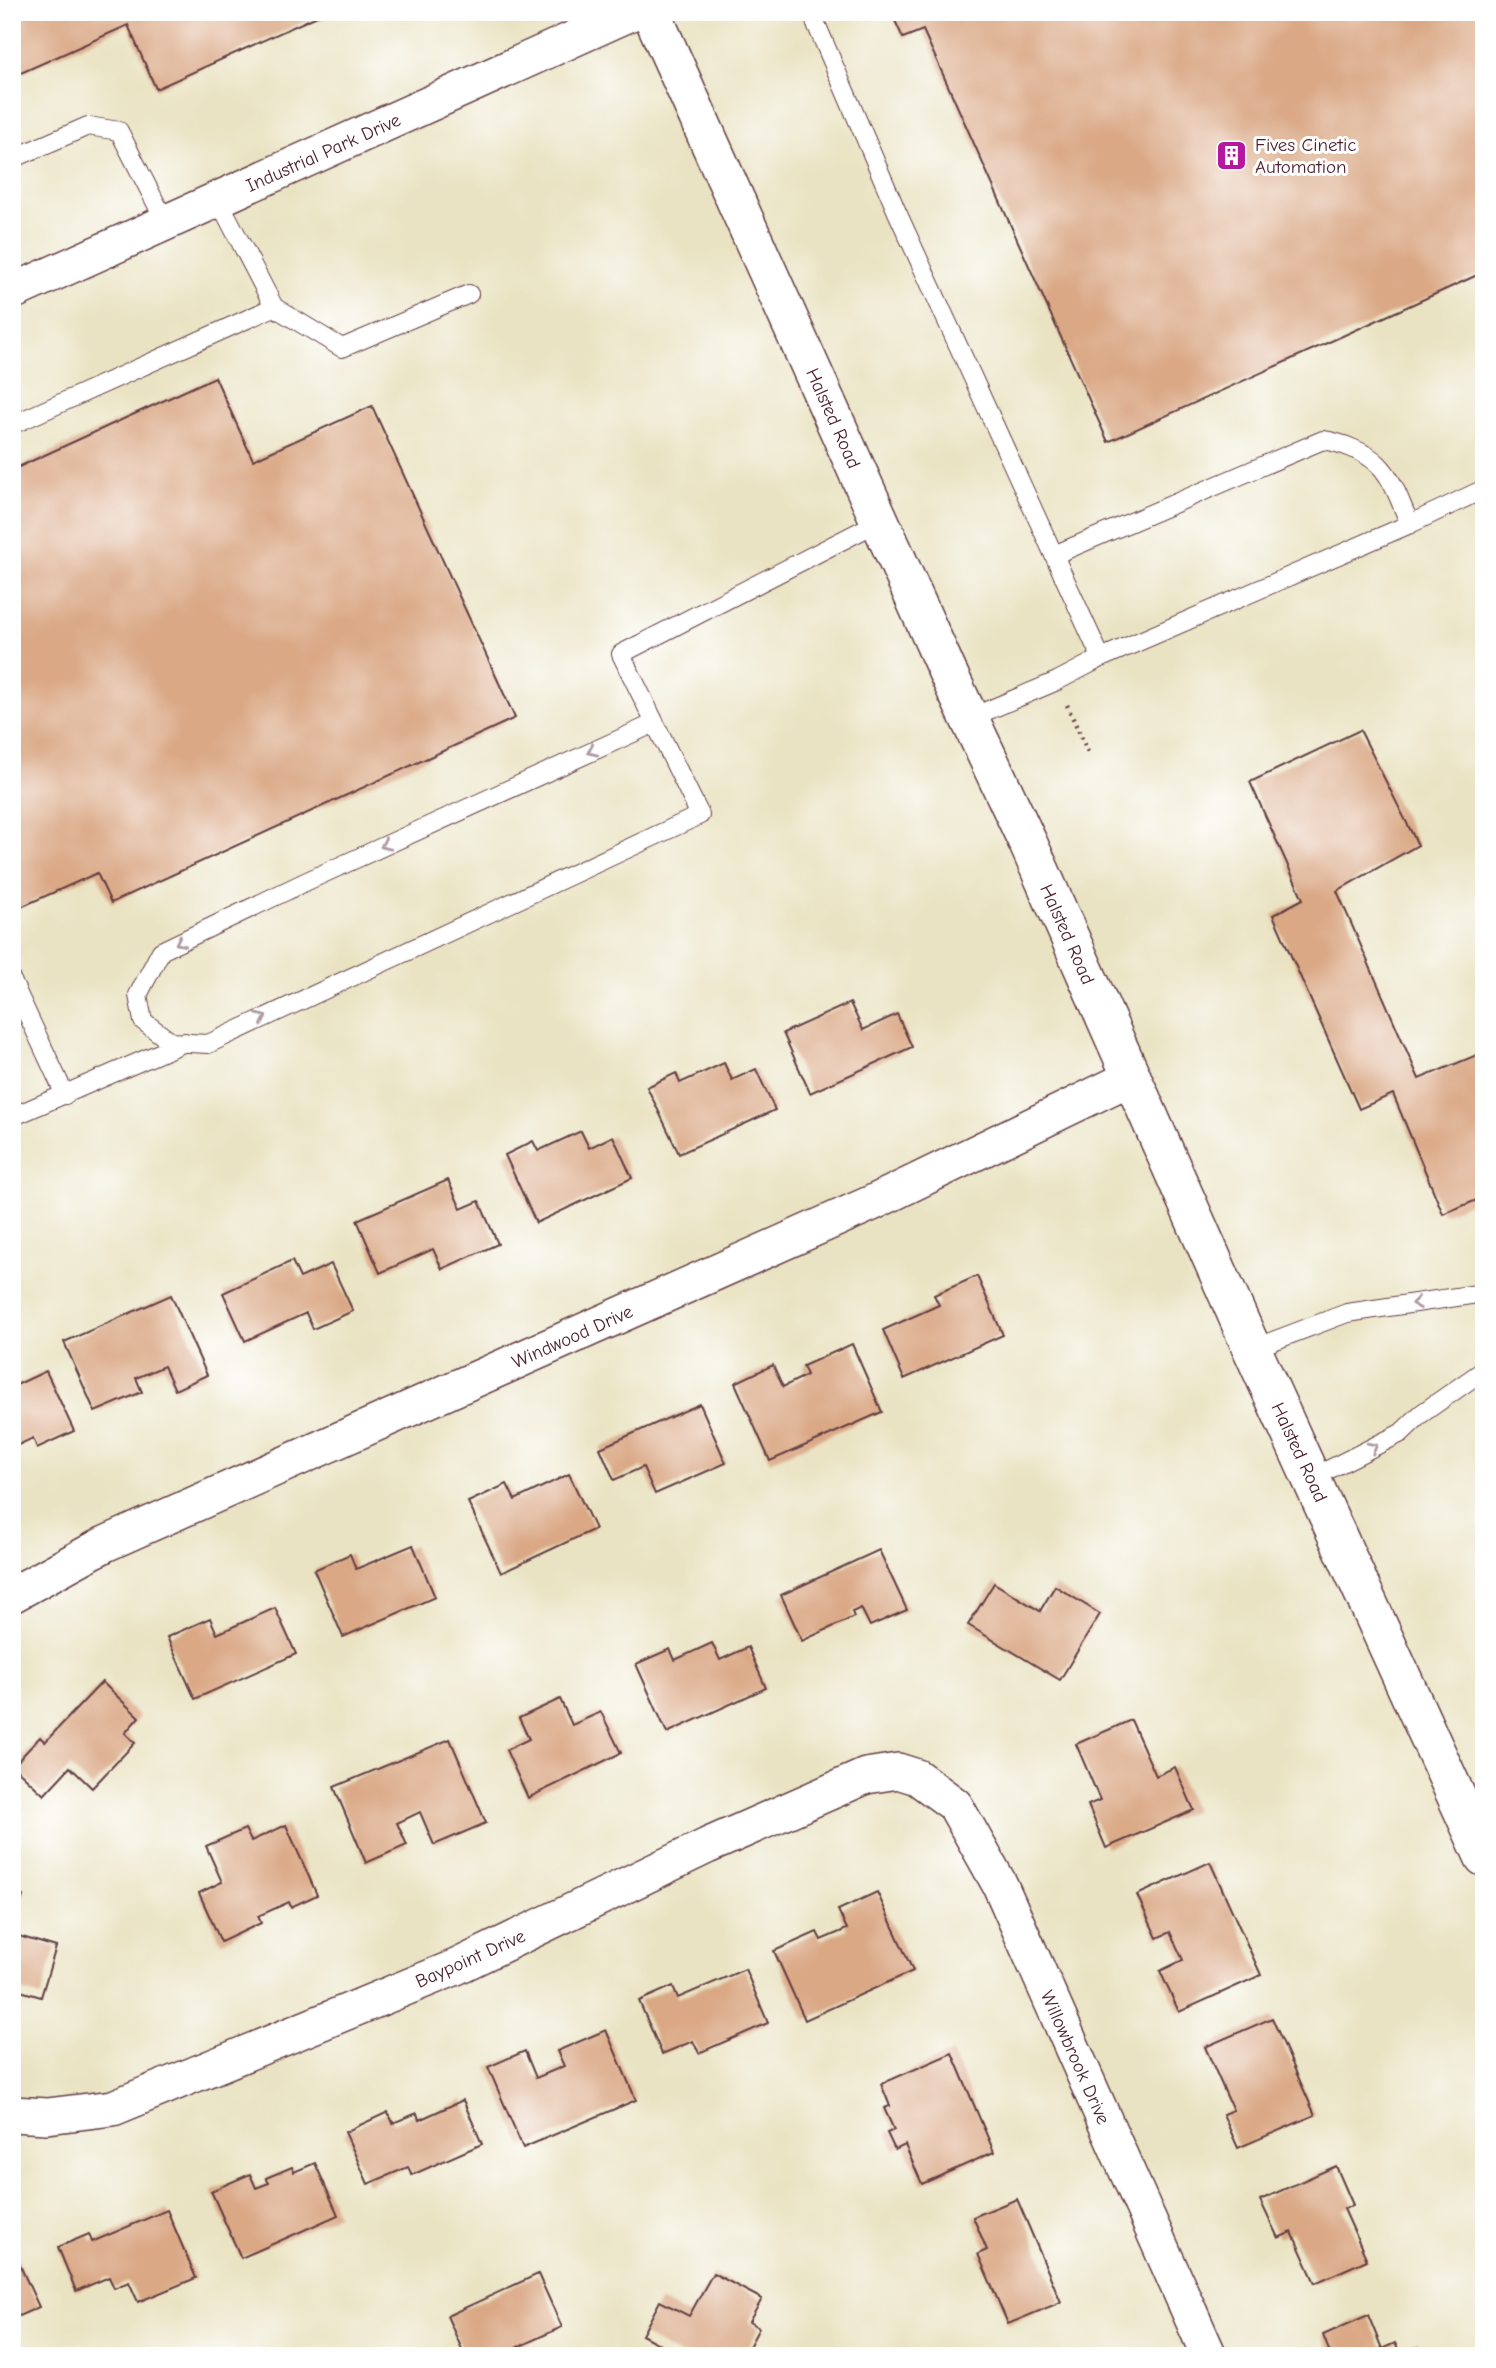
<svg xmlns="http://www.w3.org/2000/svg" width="1496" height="2368" font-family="'Comic Neue',sans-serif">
	<rect width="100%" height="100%" fill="#fff"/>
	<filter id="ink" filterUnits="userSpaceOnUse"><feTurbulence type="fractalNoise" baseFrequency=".0143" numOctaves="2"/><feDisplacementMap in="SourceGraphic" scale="14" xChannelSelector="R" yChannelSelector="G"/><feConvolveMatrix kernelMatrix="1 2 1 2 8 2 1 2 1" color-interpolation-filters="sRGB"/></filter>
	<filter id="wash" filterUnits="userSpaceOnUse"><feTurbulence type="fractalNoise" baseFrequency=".00686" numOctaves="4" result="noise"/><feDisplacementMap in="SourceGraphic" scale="28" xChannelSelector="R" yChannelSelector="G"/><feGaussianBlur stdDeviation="1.57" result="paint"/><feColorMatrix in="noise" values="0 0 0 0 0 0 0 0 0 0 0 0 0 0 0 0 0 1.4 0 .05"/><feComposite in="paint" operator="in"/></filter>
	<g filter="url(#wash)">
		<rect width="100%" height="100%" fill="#eae3c3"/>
		<g id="blocks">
			<g fill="#daa885">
				<polygon points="12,12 326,12 156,89 128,25 12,77"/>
				<polygon points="891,12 1484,12 1484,272 1108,442 923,30 903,38"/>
				<polygon points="215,377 253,460 372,406 515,718 111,903 97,873 12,911 12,470"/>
				<polygon points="1360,730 1418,845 1337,891 1419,1079 1484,1052 1484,1197 1443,1214 1393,1094 1359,1109 1273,915 1303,899 1250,782"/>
				<polygon points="850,1003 863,1030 897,1014 912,1047 810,1093 783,1033"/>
				<polygon points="724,1063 732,1080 756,1069 775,1110 679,1154 647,1087 676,1073 680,1083"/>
				<polygon points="581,1131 589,1148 613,1136 632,1178 536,1223 505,1155 533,1141 538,1151"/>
				<polygon points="448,1180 461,1209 479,1201 498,1244 442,1269 433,1249 380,1273 357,1220"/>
				<polygon points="292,1261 300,1278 331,1264 353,1311 313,1329 306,1313 245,1341 223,1293"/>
				<polygon points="977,1276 1003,1335 904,1379 883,1330 939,1305 934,1295"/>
				<polygon points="171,1295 207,1375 175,1390 164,1366 136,1378 142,1392 95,1412 64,1342"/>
				<polygon points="852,1344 882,1412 770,1461 735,1383 773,1365 783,1387 807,1375 803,1366"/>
				<polygon points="46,1371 74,1431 37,1448 33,1438 12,1448 12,1387"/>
				<polygon points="700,1404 726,1463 655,1494 643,1467 614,1480 600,1448"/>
				<polygon points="569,1474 595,1529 501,1573 468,1502 507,1484 515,1500"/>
				<polygon points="413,1545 435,1597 343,1637 314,1570 350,1554 356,1569"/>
				<polygon points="879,1550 907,1610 870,1626 861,1608 852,1612 854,1617 802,1641 781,1595"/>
				<polygon points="994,1583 1040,1611 1055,1586 1100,1614 1060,1680 968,1625"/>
				<polygon points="275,1608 296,1654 195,1699 167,1637 210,1618 217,1634"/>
				<polygon points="712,1643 720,1660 748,1647 766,1688 667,1733 636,1664 670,1649 675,1660"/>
				<polygon points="102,1682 139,1717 125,1733 135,1743 92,1788 70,1767 44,1795 13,1766 40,1737 45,1742"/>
				<polygon points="560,1699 572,1725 601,1712 621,1753 528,1798 506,1750 529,1739 519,1718"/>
				<polygon points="1131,1720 1156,1776 1175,1767 1194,1810 1106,1848 1088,1805 1100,1800 1076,1744"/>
				<polygon points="450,1739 486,1823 434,1845 420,1812 397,1823 407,1845 366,1863 334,1787"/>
				<polygon points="286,1825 317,1895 291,1907 289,1902 258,1916 261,1923 221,1942 199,1893 222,1882 206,1846 245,1829 251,1841"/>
				<polygon points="1210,1862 1261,1975 1179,2012 1160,1971 1183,1960 1170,1932 1157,1938 1137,1895"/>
				<polygon points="12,1892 23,1896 13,1929 12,1929"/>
				<polygon points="877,1892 913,1971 805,2020 774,1951 817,1932 821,1940 847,1929 838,1910"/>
				<polygon points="12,1934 56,1947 41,1997 17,1990 13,2004"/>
				<polygon points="745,1969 768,2023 699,2053 693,2041 662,2054 639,2001 673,1986 678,1998"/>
				<polygon points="1272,2018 1315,2115 1238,2148 1223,2114 1233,2110 1205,2047"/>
				<polygon points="606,2030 636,2100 523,2148 488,2067 525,2051 536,2078 564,2066 557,2051"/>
				<polygon points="952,2053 994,2152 922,2184 905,2145 895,2150 887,2133 894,2130 884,2108 890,2106 881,2084"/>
				<polygon points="463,2100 482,2144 412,2175 408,2167 368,2184 345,2132 388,2112 393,2123 417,2113 419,2120"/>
				<polygon points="315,2163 338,2215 241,2258 211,2191 250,2174 256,2188 269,2183 266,2178 292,2167 294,2172"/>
				<polygon points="1336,2166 1353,2205 1344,2209 1367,2260 1315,2283 1292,2232 1278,2238 1260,2200"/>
				<polygon points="1017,2199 1061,2302 1008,2324 978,2254 987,2250 973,2217"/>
				<polygon points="167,2210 196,2278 138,2302 129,2282 114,2288 109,2277 76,2291 58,2247 89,2234 92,2242"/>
				<polygon points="12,2248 39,2307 12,2319"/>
				<polygon points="713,2273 762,2299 749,2322 759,2328 744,2356 681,2356 642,2335 660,2301 689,2316"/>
				<polygon points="538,2274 562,2327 509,2351 511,2356 465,2356 447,2316"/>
				<polygon points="1368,2315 1382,2349 1395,2343 1400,2354 1419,2347 1423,2356 1331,2356 1323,2335"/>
			</g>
		</g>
	</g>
	<g filter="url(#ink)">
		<use href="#blocks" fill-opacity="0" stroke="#623c42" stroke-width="2"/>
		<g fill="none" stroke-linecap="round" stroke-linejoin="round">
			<defs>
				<g id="lane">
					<polyline points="811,12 897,212 1101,658 1057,681 970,718"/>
					<polyline points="12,159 88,126 119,131 166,223"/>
					<polyline points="218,199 274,307"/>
					<polyline points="12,425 274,307 342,348 469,294"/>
					<path d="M1054,555L1323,440C1339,442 1367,452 1379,465C1394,480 1401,505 1410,524"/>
					<polyline points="1101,658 1410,524 1484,489"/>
					<polyline points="655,723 305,882 161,951 138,995 143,1021 171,1042 208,1044 700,815 621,654 880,521"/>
					<polyline points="12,981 65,1095"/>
					<polyline points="12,1117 185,1042"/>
					<polyline points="1252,1349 1347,1313 1484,1293"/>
					<polyline points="1312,1478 1401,1433 1421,1414 1484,1370"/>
				</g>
				<g id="street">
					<polyline points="12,292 633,12"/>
					<polyline points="12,1595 105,1544 872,1203 1132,1077"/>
					<polyline points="12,2114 47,2116 113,2108 456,1967 707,1846 866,1776 898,1771 917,1777 955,1805 1000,1885 1209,2356"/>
				</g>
				<polyline id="secondary" points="651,12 948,673 1028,843 1252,1349 1484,1857"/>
			</defs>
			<use href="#lane" stroke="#623c42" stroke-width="20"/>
			<use href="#street" stroke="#623c42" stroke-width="38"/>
			<use href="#secondary" stroke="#623c42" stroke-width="41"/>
			<polyline stroke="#623c42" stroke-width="4.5" stroke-dasharray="2 5" stroke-linecap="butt" points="1067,705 1088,752"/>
			<use href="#lane" stroke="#fff" stroke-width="18"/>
			<use href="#street" stroke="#fff" stroke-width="35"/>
			<use href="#secondary" stroke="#fff" stroke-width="38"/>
		</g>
		<defs><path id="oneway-chevron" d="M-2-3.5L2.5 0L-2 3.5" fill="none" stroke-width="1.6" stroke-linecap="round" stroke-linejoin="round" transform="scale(1.75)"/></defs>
		<g stroke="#ae9aa0">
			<use href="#oneway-chevron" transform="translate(592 751) rotate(156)"/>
			<use href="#oneway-chevron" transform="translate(385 845) rotate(155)"/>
			<use href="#oneway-chevron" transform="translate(180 942) rotate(154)"/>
			<use href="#oneway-chevron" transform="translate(262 1018) rotate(-25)"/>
			<use href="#oneway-chevron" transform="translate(1416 1303) rotate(172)"/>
			<use href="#oneway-chevron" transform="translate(1373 1447) rotate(-27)"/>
		</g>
	</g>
	<defs>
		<symbol id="building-square" viewBox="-11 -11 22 22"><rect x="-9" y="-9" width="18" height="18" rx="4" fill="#b5179e" stroke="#fff"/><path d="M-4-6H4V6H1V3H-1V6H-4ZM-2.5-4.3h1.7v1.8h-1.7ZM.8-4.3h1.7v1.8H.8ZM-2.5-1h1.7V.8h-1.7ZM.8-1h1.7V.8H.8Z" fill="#fff"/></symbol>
	</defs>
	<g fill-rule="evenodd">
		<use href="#building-square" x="1214" y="138" width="35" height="35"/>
	</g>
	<g text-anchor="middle" stroke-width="6" stroke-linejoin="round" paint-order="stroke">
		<g font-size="19" fill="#4a1f2b" stroke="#fff" text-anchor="start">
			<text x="1255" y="151">Fives Cinetic<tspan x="1255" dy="22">Automation</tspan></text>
		</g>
		<g font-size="19" fill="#4a1f2b" stroke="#fff">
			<text transform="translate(323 152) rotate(-24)" y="7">Industrial Park Drive</text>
			<text transform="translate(834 418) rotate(66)" y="7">Halsted Road</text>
			<text transform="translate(1068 934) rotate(66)" y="7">Halsted Road</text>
			<text transform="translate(572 1336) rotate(-24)" y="7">Windwood Drive</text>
			<text transform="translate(1300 1452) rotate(65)" y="7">Halsted Road</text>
			<text transform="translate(470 1958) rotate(-24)" y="7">Baypoint Drive</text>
			<text transform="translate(1076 2057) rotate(66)" y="7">Willowbrook Drive</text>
		</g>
	</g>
	<rect width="1496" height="2368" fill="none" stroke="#fff" stroke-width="42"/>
</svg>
